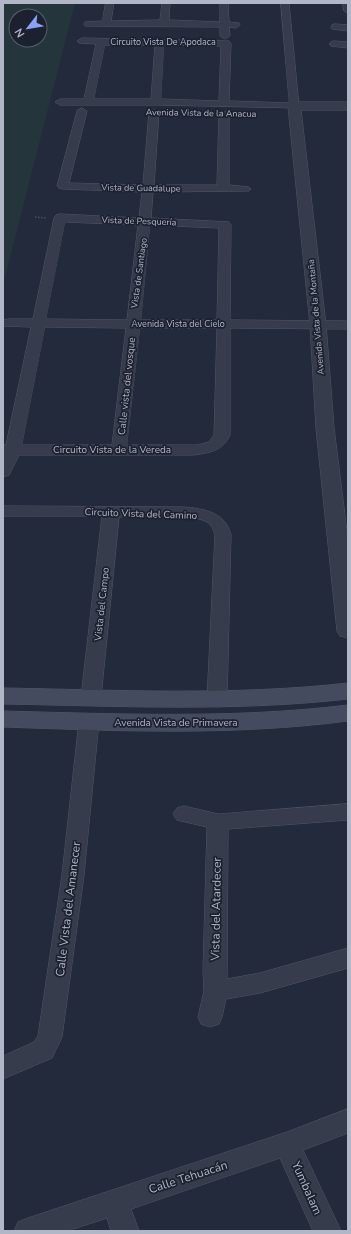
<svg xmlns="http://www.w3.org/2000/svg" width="351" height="1234" font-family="'Nunito Sans',sans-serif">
	<rect width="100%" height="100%" fill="#232a3b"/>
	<path fill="#24363c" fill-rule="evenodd" d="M3,3H75L3,285ZM16,16H40V40H16Z"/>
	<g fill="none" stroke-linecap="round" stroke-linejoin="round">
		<defs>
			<g id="minor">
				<polygon points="106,3 114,3 111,21 160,20 162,3 170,3 169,20 220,22 220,3 228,3 229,22 239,23 240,25 236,28 229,27 230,36 225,39 220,36 220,27 85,26 84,24 85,22 102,21"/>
				<path d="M281,3H289L299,106L298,108L156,105H60L55,102L60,99H84L96,44L79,43L77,41L82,38L229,41L231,43L229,101L289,103ZM105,45H155L151,99H94ZM164,45L221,46L219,101L161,99Z"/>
				<polygon points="343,3 348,3 348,14 344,11"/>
				<polygon points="335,24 348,25 348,31 332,29 331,27 332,25"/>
				<polygon points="334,41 348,42 348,48 331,46 329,44 331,42"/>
				<path d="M82,108L87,111L69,183L143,185L149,112L154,109L159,112L154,185H217L219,114L220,112H228L229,114V185L249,187L251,189L249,191L153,192L151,218L229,222L231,225L230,320L348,321V329L230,328V435C223,451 209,453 193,455H19L9,475L3,477V444L6,445L31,327L3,326V320L8,319H33L54,218L56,215L60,214L139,218L142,192L63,189L59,188L57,186L77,111ZM65,222L138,225L127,320L46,319ZM150,225L219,228L217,320H141ZM45,327L126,328L112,445H22ZM140,328H217L214,435L209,442L198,445H127Z"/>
				<path d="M3,506L184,507C205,509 225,512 231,535L227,700L224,705L217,707L210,705L207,700L215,535C213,530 212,525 207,522C193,513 138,517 119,517L101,697L98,702L91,704L84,702L81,697L102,516H3Z"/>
				<polygon points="89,714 96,716 99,721 84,875 62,1037 52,1058 3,1079 3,1056 34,1042 38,1036 62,875 79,721 82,716"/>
				<polygon points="348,804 348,820 228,829 227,979 260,973 348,948 348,968 260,993 226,999 222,1017 219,1024 210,1027 201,1024 198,1017 204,991 203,971 207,827 177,820 173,814 177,808 184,806 218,814"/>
				<polygon points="348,1109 348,1133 303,1150 341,1231 313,1231 280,1158 131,1209 139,1231 111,1231 107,1218 67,1231 14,1231 18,1222 28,1218 287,1132"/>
			</g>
			<polygon id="tertiary" points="294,102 348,102 348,110 301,110 326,325 334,428 348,540 348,638 340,636 337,631 316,428 310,325 288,106 290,103"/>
			<g id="secondary">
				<path d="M348,683V699C233,712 118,706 3,704V688C118,690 233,696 348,683Z"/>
				<path d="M348,705V721C233,736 119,731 3,727V711C119,714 233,719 348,705Z"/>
			</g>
		</defs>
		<use href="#minor" stroke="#515766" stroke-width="1"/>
		<use href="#tertiary" stroke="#515766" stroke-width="1"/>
		<use href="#secondary" stroke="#515766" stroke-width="1"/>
		<polyline stroke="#425359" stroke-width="1.5" stroke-dasharray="1.5 1.5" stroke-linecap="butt" points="35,217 46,218"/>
		<use href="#minor" fill="#363c4b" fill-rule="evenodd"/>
		<use href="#tertiary" fill="#363c4b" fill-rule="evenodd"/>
		<use href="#secondary" fill="#444b5e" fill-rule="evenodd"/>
	</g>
	<g text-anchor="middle" stroke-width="3.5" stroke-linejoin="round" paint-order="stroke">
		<g font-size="9" fill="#b2b7c7" stroke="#1c2130">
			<text x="163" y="45">Circuito Vista De Apodaca</text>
			<text transform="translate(201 113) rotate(1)" y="3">Avenida Vista de la Anacua</text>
			<text transform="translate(141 188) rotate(1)" y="3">Vista de Guadalupe</text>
			<text transform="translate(139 221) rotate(2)" y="3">Vista de Pesquería</text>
			<text transform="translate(139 273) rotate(-82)" y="3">Vista de Santiago</text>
			<text transform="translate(316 317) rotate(-95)" y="3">Avenida Vista de la Montaña</text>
			<text x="178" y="327">Avenida Vista del Cielo</text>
		</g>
		<g font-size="10" fill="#b2b7c7" stroke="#1c2130">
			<text transform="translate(126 386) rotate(-84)" y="4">Calle vista del vosque</text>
			<text x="112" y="453">Circuito Vista de la Vereda</text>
			<text transform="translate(141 513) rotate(2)" y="4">Circuito Vista del Camino</text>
			<text transform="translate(101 604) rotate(-84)" y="4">Vista del Campo</text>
			<text x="176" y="726">Avenida Vista de Primavera</text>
		</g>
		<g font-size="12" fill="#b2b7c7" stroke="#1c2130">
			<text transform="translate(68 909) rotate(-83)" y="4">Calle Vista del Amanecer</text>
			<text transform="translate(216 909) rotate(-89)" y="4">Vista del Atardecer</text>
			<text transform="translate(188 1177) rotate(-18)" y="4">Calle Tehuacán</text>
			<text transform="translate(307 1188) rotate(66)" y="4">Yumbalam</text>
		</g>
	</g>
	<rect width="351" height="1234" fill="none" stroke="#b2b7c7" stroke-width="8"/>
	<g transform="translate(28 28) rotate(239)"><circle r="19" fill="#1c2130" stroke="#585d6c"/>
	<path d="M0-3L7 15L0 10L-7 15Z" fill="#87a3f7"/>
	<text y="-6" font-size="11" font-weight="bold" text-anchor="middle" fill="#b2b7c7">N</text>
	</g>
</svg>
